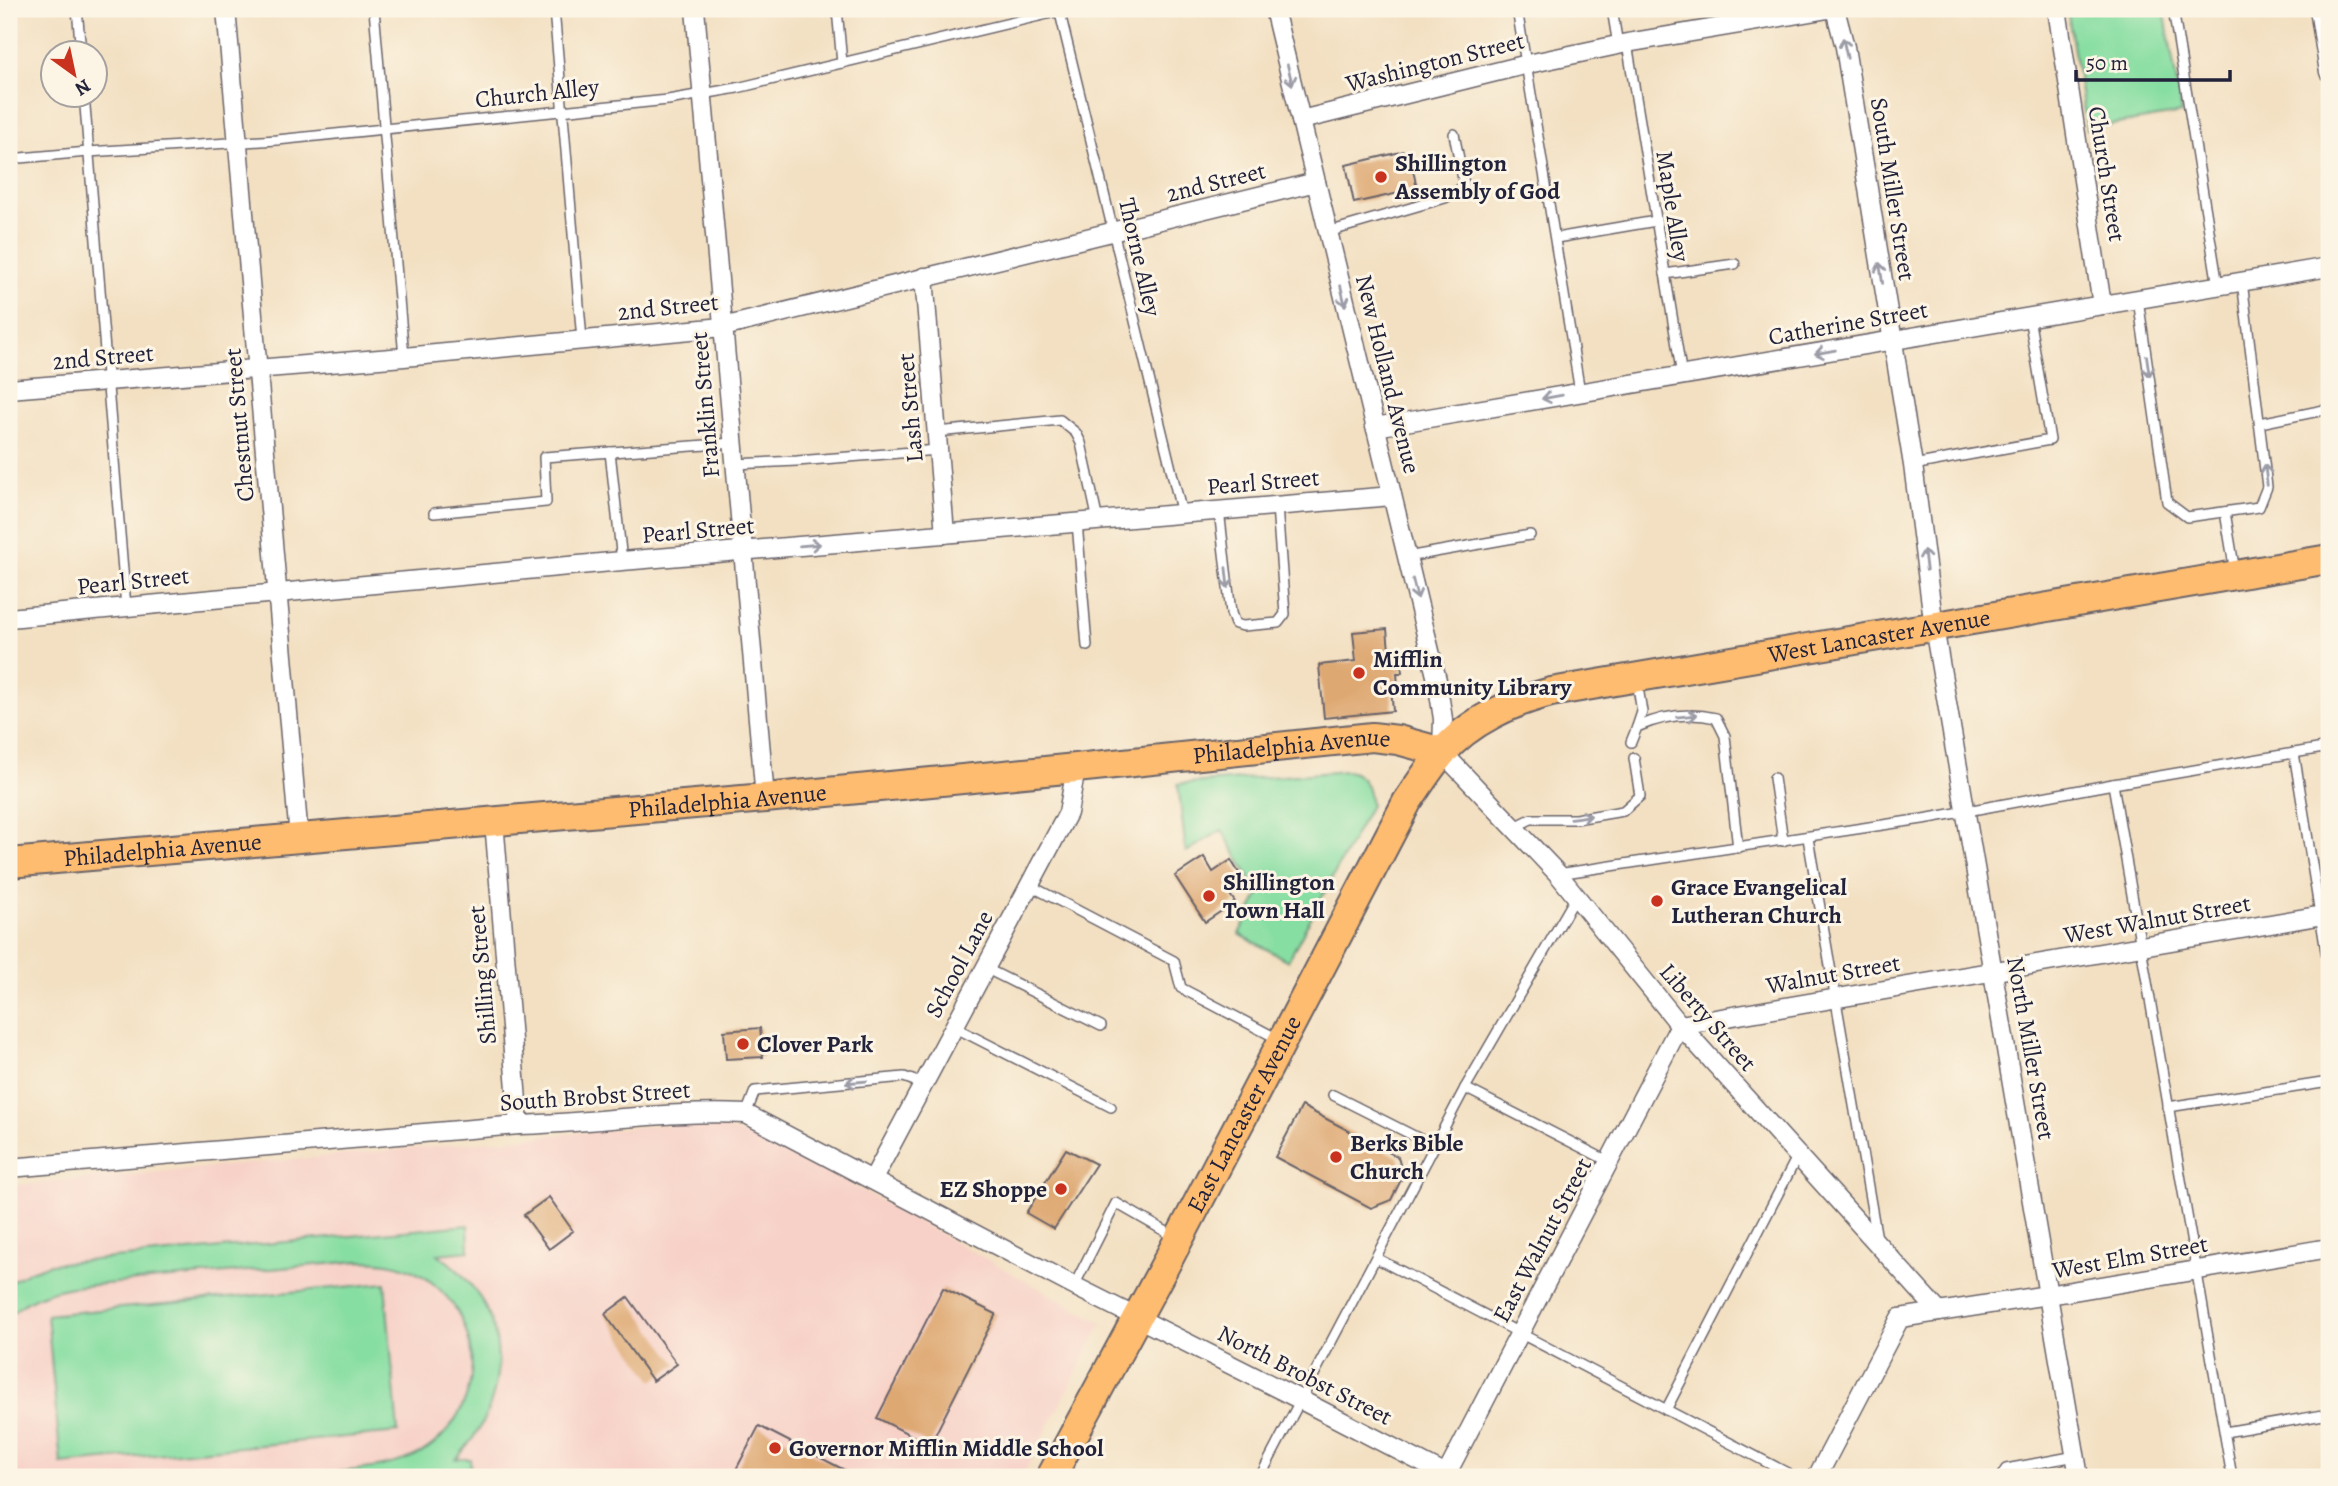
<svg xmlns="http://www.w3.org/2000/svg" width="2338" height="1486" font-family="Alegreya,serif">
	<rect width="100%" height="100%" fill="#fcf5e5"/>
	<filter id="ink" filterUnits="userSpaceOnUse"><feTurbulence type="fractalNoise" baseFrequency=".0143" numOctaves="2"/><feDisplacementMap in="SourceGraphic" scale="14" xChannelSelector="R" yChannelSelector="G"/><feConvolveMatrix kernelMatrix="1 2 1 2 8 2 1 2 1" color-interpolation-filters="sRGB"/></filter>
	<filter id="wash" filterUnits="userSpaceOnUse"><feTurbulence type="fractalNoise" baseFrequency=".00686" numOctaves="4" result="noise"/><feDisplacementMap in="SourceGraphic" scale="28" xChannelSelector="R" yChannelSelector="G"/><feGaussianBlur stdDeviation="1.57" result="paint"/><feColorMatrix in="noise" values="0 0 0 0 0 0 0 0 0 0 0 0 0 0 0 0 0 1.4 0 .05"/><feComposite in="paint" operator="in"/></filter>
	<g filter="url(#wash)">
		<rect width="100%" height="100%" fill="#f3e0c2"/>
		<polygon fill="#f7d1c7" points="694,1122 725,1128 787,1149 1102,1323 1022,1477 9,1477 9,1186"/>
		<g fill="#87dea2" stroke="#54806e" stroke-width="2">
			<polygon points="2067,9 2164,9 2182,113 2087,129"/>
			<path d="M1347,771C1365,774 1369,788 1371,805L1288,961L1239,934L1259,894L1222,830L1186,852L1178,784Z"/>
			<path d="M468,1225L469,1251L438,1254C448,1262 458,1269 466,1279C515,1335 504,1408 456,1459H470L471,1477H265C309,1473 385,1474 422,1452C439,1442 452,1427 461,1409C488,1357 462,1289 406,1268C391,1262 375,1261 359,1261L72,1287C48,1291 26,1299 9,1316V1283L30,1271L50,1264Z"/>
			<polygon points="385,1283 398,1432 61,1464 47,1315"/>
		</g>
		<g id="blocks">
			<g fill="#dea872">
				<polygon points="1409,150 1417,189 1354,203 1346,165"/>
				<polygon points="1387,629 1389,651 1400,650 1402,673 1397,673 1398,686 1391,687 1393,711 1324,718 1319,665 1356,661 1353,632"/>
				<polygon points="1204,857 1213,872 1231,860 1242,878 1226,889 1235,902 1205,922 1175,876"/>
				<polygon points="760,1028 763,1057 726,1059 724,1031"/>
				<polygon points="1302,1106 1398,1157 1403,1176 1391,1200 1371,1208 1275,1157"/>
				<polygon points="1066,1149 1096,1164 1054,1229 1026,1213"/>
				<polygon points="549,1197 573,1231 549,1249 524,1215"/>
				<polygon points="943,1288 996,1314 930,1445 877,1418"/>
				<polygon points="628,1297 677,1364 653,1381 605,1314"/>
				<polygon points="759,1426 858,1477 732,1477"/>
			</g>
		</g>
	</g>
	<g filter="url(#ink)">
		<use href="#blocks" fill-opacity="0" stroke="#6b646a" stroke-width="2"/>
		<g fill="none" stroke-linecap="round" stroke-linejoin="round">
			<defs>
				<g id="service">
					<polyline points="77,9 81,52"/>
					<polyline points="374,9 404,357"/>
					<polyline points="554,9 582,340"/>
					<polyline points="837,9 842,63"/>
					<polyline points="1059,9 1182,514"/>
					<polyline points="1517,9 1580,392"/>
					<polyline points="1612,9 1618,45"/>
					<polyline points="2173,9 2218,286"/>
					<polyline points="1627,43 1682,376"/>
					<polyline points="84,94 126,607"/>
					<polyline points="9,159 88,152 277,140 668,100 737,88 1060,11"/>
					<polyline points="1328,232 1445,198 1459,190 1464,184 1454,134"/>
					<polyline points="1556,238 1656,221"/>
					<polyline points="1665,274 1735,264"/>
					<polyline points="2138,299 2167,502 2187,517 2259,507 2267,487 2242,281"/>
					<polyline points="2260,423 2329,409"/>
					<polyline points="937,432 1060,420 1076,433 1081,443 1098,521"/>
					<polyline points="610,452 622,561"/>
					<polyline points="735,464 797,461 938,450"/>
					<polyline points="1913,465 2050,440 2029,317"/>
					<polyline points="1219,510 1231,613 1235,624 1243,626 1278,623 1285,614 1277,506"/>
					<polyline points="2225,512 2235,572"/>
					<polyline points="434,513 546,502 544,457 733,443"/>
					<polyline points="1077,522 1087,646"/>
					<polyline points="1407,557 1530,535"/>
					<polyline points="1637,681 1642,712 1637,727"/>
					<path d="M1631,742L1637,727C1662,716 1690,712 1716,718L1725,736L1738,848"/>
					<polyline points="2294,753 2329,970"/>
					<polyline points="1774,778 1783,841"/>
					<polyline points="2113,784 2232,1477"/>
					<polyline points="1515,827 1531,819 1576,819 1623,811 1640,796 1634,758"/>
					<polyline points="1808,838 1877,1239"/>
					<polyline points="1558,874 1929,818 2113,784 2329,747"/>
					<polyline points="1029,885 1174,961 1181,988 1280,1040"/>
					<polyline points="985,968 1101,1026"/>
					<polyline points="954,1027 1111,1107"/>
					<polyline points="1465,1088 1610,1162"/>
					<polyline points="1333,1095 1434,1146"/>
					<polyline points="2168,1107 2329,1082"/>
					<polyline points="746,1114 755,1091 904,1077 923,1084"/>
					<polyline points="1376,1258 1795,1477"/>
					<polyline points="1074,1286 1116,1203 1177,1238"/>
					<polyline points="1666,1410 1798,1155"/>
					<polyline points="2225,1432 2329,1414"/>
					<polyline points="1260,1477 1465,1088 1577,895"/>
					<polyline points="2001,1477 2006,1469 2076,1456"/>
				</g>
				<g id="minor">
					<polyline points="226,9 299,838"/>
					<polyline points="695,9 765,798"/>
					<polyline points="1274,9 1437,680 1443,719 1442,752 1558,874 1680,1025 1939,1312"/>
					<polyline points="1835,9 1845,47 1913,465 1934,627 2079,1477"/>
					<polyline points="2057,9 2102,305"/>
					<polyline points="2319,9 2329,72"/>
					<polyline points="1301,120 1528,64 1627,43 1828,9"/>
					<polyline points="924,277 945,534"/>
					<polyline points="9,389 404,357 723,327 1316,182"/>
					<polyline points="1375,427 2329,267"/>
					<polyline points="9,618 622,561 1392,496"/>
					<polyline points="494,821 519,1125"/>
					<path d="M9,1168L519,1125C595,1123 670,1110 746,1114L1074,1286L1301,1400L1450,1477"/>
					<polyline points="873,1179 1068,813 1076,768"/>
					<polyline points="1445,1477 1680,1025 2329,914"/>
					<polyline points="1817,1477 1900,1318 2048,1295 2329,1248"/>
				</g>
				<g id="primary">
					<path id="s1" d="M9,863L765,798L1076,768L1372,737L1398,740L1442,752"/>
					<path id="s2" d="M1051,1477L1170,1256L1407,802C1418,786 1429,768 1442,753C1469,721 1512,702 1551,692L2329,559"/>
				</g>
			</defs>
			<use href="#service" stroke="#6b646a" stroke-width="12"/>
			<use href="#minor" stroke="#6b646a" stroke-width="21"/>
			<use href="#primary" stroke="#6b646a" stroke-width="32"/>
			<use href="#service" stroke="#fff" stroke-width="9"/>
			<use href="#minor" stroke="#fff" stroke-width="18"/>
			<use href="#primary" stroke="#fdbc6f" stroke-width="28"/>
		</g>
		<defs><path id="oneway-shaft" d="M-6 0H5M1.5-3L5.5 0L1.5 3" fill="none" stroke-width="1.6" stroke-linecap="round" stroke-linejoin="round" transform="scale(1.75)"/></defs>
		<g stroke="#9c9ca7">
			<use href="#oneway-shaft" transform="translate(1845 48) rotate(-102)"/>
			<use href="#oneway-shaft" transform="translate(1290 75) rotate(76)"/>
			<use href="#oneway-shaft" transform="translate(1881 273) rotate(-99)"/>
			<use href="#oneway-shaft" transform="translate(1343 296) rotate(77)"/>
			<use href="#oneway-shaft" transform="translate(1825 352) rotate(170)"/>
			<use href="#oneway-shaft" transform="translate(2148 366) rotate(82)"/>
			<use href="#oneway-shaft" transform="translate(1552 397) rotate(170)"/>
			<use href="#oneway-shaft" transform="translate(2266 475) rotate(-97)"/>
			<use href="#oneway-shaft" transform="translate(810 545) rotate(-5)"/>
			<use href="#oneway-shaft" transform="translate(1925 560) rotate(-97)"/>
			<use href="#oneway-shaft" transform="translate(1227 578) rotate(84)"/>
			<use href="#oneway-shaft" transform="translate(1415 589) rotate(76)"/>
			<use href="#oneway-shaft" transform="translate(1687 716) rotate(-6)"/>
			<use href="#oneway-shaft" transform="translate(1581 817) rotate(-7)"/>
			<use href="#oneway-shaft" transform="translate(856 1082) rotate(175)"/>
		</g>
	</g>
	<g fill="#c8321e" stroke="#fcf5e5" stroke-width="2.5">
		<circle cx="1381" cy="177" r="7"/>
		<circle cx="1359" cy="673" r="7"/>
		<circle cx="1209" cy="896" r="7"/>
		<circle cx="1657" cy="901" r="7"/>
		<circle cx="743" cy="1044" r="7"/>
		<circle cx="1336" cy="1157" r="7"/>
		<circle cx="1061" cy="1189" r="7"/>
		<circle cx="775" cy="1448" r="7"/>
	</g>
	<g text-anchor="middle" stroke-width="6" stroke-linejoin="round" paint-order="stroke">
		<g font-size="24" fill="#22223b" stroke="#fcf5e5">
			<text transform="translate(1435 62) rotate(-14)" y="8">Washington Street</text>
			<text transform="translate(537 93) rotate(-6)" y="8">Church Alley</text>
			<text transform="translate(2107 174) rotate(81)" y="8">Church Street</text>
			<text transform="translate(1216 182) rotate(-14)" y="8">2nd Street</text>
			<text transform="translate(1893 189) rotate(81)" y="8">South Miller Street</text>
			<text transform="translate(1673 206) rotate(81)" y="8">Maple Alley</text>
			<text transform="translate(1140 257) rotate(77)" y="8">Thorne Alley</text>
			<text transform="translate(668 307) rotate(-6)" y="8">2nd Street</text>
			<text transform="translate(1848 323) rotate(-10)" y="8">Catherine Street</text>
			<text transform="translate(103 357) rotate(-5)" y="8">2nd Street</text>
			<text transform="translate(1388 374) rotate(76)" y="8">New Holland Avenue</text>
			<text transform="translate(705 405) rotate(-95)" y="8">Franklin Street</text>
			<text transform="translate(910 408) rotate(-95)" y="8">Lash Street</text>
			<text transform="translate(239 425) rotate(-95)" y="8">Chestnut Street</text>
			<text transform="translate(1263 482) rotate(-5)" y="8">Pearl Street</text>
			<text transform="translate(698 530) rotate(-5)" y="8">Pearl Street</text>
			<text transform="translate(133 581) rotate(-6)" y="8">Pearl Street</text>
			<text dy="8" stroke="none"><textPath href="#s2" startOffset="1283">West Lancaster Avenue</textPath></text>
			<text dy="8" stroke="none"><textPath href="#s1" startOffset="1288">Philadelphia Avenue</textPath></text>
			<text dy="8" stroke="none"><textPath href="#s1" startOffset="721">Philadelphia Avenue</textPath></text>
			<text dy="8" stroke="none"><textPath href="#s1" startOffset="154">Philadelphia Avenue</textPath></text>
			<text transform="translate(2157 919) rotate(-10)" y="8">West Walnut Street</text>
			<text transform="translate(959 964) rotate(-62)" y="8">School Lane</text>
			<text transform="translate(1833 974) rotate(-10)" y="8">Walnut Street</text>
			<text transform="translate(482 975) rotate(-95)" y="8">Shilling Street</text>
			<text transform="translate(1708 1017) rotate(49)" y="8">Liberty Street</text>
			<text transform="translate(2031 1048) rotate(80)" y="8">North Miller Street</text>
			<text transform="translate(595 1096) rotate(-4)" y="8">South Brobst Street</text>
			<text dy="8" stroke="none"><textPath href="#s2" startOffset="411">East Lancaster Avenue</textPath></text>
			<text transform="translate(1542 1240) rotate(-62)" y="8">East Walnut Street</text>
			<text transform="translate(2130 1257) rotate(-10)" y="8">West Elm Street</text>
			<text transform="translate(1305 1375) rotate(27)" y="8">North Brobst Street</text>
		</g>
		<g font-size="24" font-weight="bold" fill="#22223b" stroke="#fcf5e5" text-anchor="start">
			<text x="1395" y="171">Shillington<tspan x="1395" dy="28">Assembly of God</tspan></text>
			<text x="1373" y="667">Mifflin<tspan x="1373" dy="28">Community Library</tspan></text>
			<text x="1223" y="890">Shillington<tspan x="1223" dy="28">Town Hall</tspan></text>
			<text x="1671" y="895">Grace Evangelical<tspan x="1671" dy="28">Lutheran Church</tspan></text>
			<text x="757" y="1052">Clover Park</text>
			<text x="1350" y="1151">Berks Bible<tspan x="1350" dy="28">Church</tspan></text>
			<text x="1047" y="1197" text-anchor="end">EZ Shoppe</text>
			<text x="789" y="1456">Governor Mifflin Middle School</text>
		</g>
	</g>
	<rect width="2338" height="1486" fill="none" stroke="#fcf5e5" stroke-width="35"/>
	<g transform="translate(74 74) rotate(147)"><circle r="33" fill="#fcf5e5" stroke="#a5a1a1" stroke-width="2"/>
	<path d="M0-5L12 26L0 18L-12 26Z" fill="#c8321e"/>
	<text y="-10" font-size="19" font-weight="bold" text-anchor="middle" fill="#22223b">N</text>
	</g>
	<path d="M2076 70v10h154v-10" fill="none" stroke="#22223b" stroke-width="3.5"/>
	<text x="2086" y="70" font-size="21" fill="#22223b" stroke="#fcf5e5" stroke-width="5" paint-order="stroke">50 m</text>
</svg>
